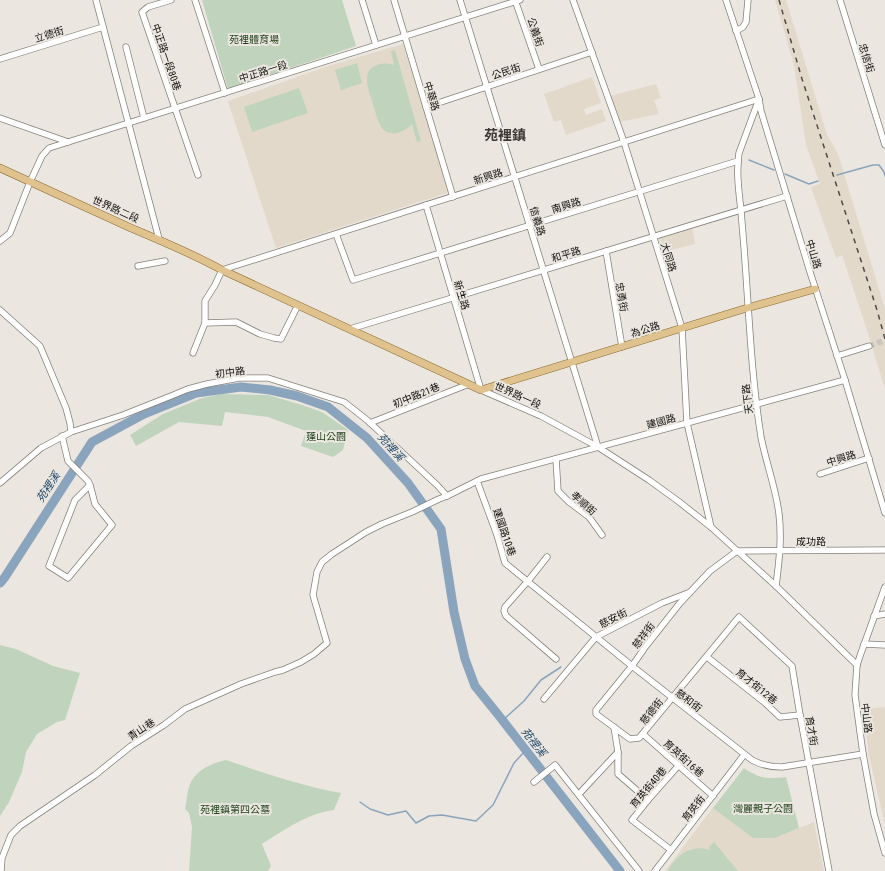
<svg xmlns="http://www.w3.org/2000/svg" width="885" height="871" font-family="'Roboto Condensed','Noto Sans TC',sans-serif">
	<rect width="100%" height="100%" fill="#ebe6df"/>
	<g fill="#e2d9cb">
		<polygon points="775,0 786,0 827,135 838,154 885,309 885,389 867,330 842,255 836,258 811,187 820,184 806,145 794,65"/>
		<polygon points="403,44 450,192 276,248 228,101 328,66"/>
		<polygon points="592,77 601,103 584,109 586,115 602,109 606,121 566,135 561,120 554,122 544,94"/>
		<polygon points="656,84 661,98 654,100 659,114 619,122 610,96"/>
		<polygon points="692,227 695,244 664,252 659,238"/>
		<polygon points="885,707 885,825 869,756 863,709"/>
		<polygon points="714,806 775,838 814,822 824,871 665,871"/>
	</g>
	<g fill="#c0d4bd">
		<polygon points="202,0 342,0 356,46 228,89"/>
		<path d="M395,50L421,141L417,142L412,124C404,133 387,139 380,125C377,119 375,111 373,104C371,97 367,88 367,80C366,65 383,61 394,65L391,51Z"/>
		<polygon points="357,63 362,83 341,90 335,70"/>
		<polygon points="299,88 308,113 252,132 244,107"/>
		<polygon points="222,394 268,395 302,405 322,412 348,430 343,450 333,457 301,446 306,431 268,417 225,412 222,426 179,422 136,446 130,435 163,414 202,398"/>
		<polygon points="0,645 16,649 53,666 80,673 65,720 57,722 37,734 26,752 22,772 9,802 0,816"/>
		<path d="M226,760C264,773 302,786 341,793L334,810C308,813 284,830 262,844L271,866L268,871H189L192,827L189,813L185,809C187,801 187,791 190,784C196,770 212,763 226,760Z"/>
		<path d="M744,768C760,779 767,779 786,777L799,828L775,838H753L713,808Z"/>
		<path d="M714,842L738,871H668C676,854 692,844 710,850L709,847Z"/>
	</g>
	<g fill="none" stroke-linecap="round" stroke-linejoin="round">
		<g stroke="#8ba4bd" stroke-width="1.5">
			<polyline points="749,160 774,170"/>
			<polyline points="785,174 809,184 818,181"/>
			<polyline points="837,175 873,165 879,165 884,172 885,176"/>
			<polyline points="503,720 524,701 541,680 561,667"/>
			<polyline points="360,802 370,809 388,815 406,811 416,823 429,816 442,815 476,821 493,805 514,763 526,750"/>
		</g>
		<polyline stroke="#8ba4bd" stroke-width="9" points="0,583 5,577 92,442 144,414 196,393 241,387 270,390 297,396 328,407 367,438 408,483 441,529 454,612 465,659 475,686 500,717 620,871"/>
		<polyline stroke="#cac6c0" stroke-width="5.5" stroke-dasharray="5.5 3" stroke-linecap="butt" points="869,346 885,340"/>
		<defs>
			<g id="minor">
				<polyline points="96,0 159,239"/>
				<polyline points="171,0 148,7 142,12 198,175"/>
				<polyline points="195,0 225,93"/>
				<polyline points="362,0 376,45"/>
				<polyline points="394,0 453,197"/>
				<polyline points="460,0 598,447"/>
				<polyline points="515,0 539,69"/>
				<polyline points="573,0 624,142 682,328 687,423 711,527"/>
				<polyline points="726,0 759,99 761,111 810,272 845,380 885,513"/>
				<polyline points="840,0 885,145"/>
				<polyline points="736,31 743,27 746,22 748,0"/>
				<polyline points="126,47 144,118"/>
				<polyline points="0,59 103,27"/>
				<path d="M759,99L739,153C736,173 739,192 741,211C742,223 743,235 744,247C749,311 751,374 761,437C766,463 776,488 779,514C782,539 779,562 776,586"/>
				<polyline points="426,107 592,52"/>
				<polyline points="0,118 68,142"/>
				<polyline points="426,205 481,390 541,416 598,447 649,480 678,501 711,527 776,586 857,665"/>
				<polyline points="336,234 353,280 738,161"/>
				<polyline points="0,241 10,233 30,182 42,156 49,148 520,0"/>
				<polyline points="606,251 622,347"/>
				<polyline points="138,266 165,261"/>
				<polyline points="0,310 40,346 66,408 70,423 71,432"/>
				<polyline points="205,323 236,322 260,334 274,338 281,339 298,305"/>
				<polyline points="350,329 787,196"/>
				<polyline points="193,353 205,323 205,301 215,285 222,270 759,99"/>
				<polyline points="837,356 869,346"/>
				<polyline points="370,423 469,384"/>
				<polyline points="62,436 68,461 88,481 90,485 95,504 112,525 68,578 49,566 75,500 90,485"/>
				<polyline points="556,459 558,491 569,502 589,517 602,535"/>
				<polyline points="820,474 869,458"/>
				<path d="M477,481L497,535L505,563L632,666L752,760C761,765 771,767 782,767L863,754"/>
				<polyline points="0,483 41,448 71,432 123,415 171,396 188,389 207,384 239,378 268,378 344,402 367,420 437,485 447,496"/>
				<polyline points="547,557 528,581 505,607 504,611 506,616 556,659"/>
				<polyline points="885,587 861,653 857,665 855,695 863,754 874,814 885,853"/>
				<polyline points="874,616 885,614"/>
				<polyline points="864,644 885,645"/>
				<polyline points="707,657 764,702 780,717 800,715"/>
				<polyline points="544,699 596,637 662,603 688,593"/>
				<polyline points="614,727 618,752 618,774 648,800"/>
				<polyline points="643,734 713,796"/>
				<polyline points="534,782 555,765 639,871"/>
				<polyline points="579,794 618,752"/>
				<polyline points="671,850 632,820 648,800 679,765"/>
				<polyline points="1,871 2,858 11,835 20,826 95,775 131,746 164,725 185,709 241,684 275,672 283,670 301,662 314,654 327,643 313,595 317,572 322,562 332,554 366,532 382,524 412,512 439,499 447,496 481,479 845,380"/>
				<polyline points="655,871 744,755"/>
				<polyline points="829,871 800,715 792,666 739,617 639,738 630,739 596,714 596,710 632,666 646,646 680,603 710,571 737,551 885,550"/>
			</g>
			<path id="major" d="M0,168C44,188 87,208 131,228C162,241 193,254 222,270L481,390L747,308L815,289"/>
		</defs>
		<use href="#minor" stroke="#84807a" stroke-width="7"/>
		<use href="#major" stroke="#896a2f" stroke-width="8"/>
		<use href="#minor" stroke="#fff" stroke-width="5.5"/>
		<use href="#major" stroke="#dfc28d" stroke-width="7"/>
		<polyline stroke="#4d4a46" stroke-width="1.5" stroke-dasharray="5 5" stroke-linecap="butt" points="779,0 802,79 877,310 885,339"/>
	</g>
	<g text-anchor="middle" stroke-width="4" stroke-linejoin="round" paint-order="stroke">
		<g font-size="10" fill="#11100d" stroke="#ebe6df">
			<text transform="translate(536 32) rotate(71)" y="4">公義街</text>
			<text transform="translate(49 34) rotate(-17)" y="4">立德街</text>
			<text transform="translate(167 57) rotate(71)" y="4">中正路一段80巷</text>
			<text transform="translate(867 58) rotate(73)" y="4">忠信街</text>
			<text transform="translate(263 71) rotate(-17)" y="4">中正路一段</text>
			<text transform="translate(506 71) rotate(-18)" y="4">公民街</text>
			<text transform="translate(432 96) rotate(73)" y="4">中華路</text>
			<text transform="translate(488 176) rotate(-18)" y="4">新興路</text>
			<text transform="translate(566 205) rotate(-17)" y="4">南興路</text>
			<text transform="translate(116 209) rotate(24)" y="4">世界路二段</text>
			<text transform="translate(538 221) rotate(73)" y="4">信義路</text>
			<text transform="translate(566 254) rotate(-17)" y="4">和平路</text>
			<text transform="translate(814 254) rotate(73)" y="4">中山路</text>
			<text transform="translate(669 257) rotate(73)" y="4">大同路</text>
			<text transform="translate(462 295) rotate(73)" y="4">新生路</text>
			<text transform="translate(622 297) rotate(80)" y="4">忠勇街</text>
			<text transform="translate(645 329) rotate(-17)" y="4">為公路</text>
			<text transform="translate(230 372) rotate(-7)" y="4">初中路</text>
			<text transform="translate(416 395) rotate(-22)" y="4">初中路21巷</text>
			<text transform="translate(518 395) rotate(24)" y="4">世界路一段</text>
			<text transform="translate(747 399) rotate(-97)" y="4">天下路</text>
			<text transform="translate(661 421) rotate(-15)" y="4">建國路</text>
			<text transform="translate(841 458) rotate(-17)" y="4">中興路</text>
			<text transform="translate(584 503) rotate(42)" y="4">孝順街</text>
			<text transform="translate(505 532) rotate(71)" y="4">建國路10巷</text>
			<text x="811" y="545">成功路</text>
			<text transform="translate(613 618) rotate(-27)" y="4">慈安街</text>
			<text transform="translate(643 635) rotate(-53)" y="4">慈祥街</text>
			<text transform="translate(757 686) rotate(39)" y="4">育才街12巷</text>
			<text transform="translate(689 700) rotate(38)" y="4">慈和街</text>
			<text transform="translate(651 711) rotate(-51)" y="4">慈德街</text>
			<text transform="translate(867 718) rotate(83)" y="4">中山路</text>
			<text transform="translate(141 729) rotate(-34)" y="4">青山巷</text>
			<text transform="translate(812 731) rotate(80)" y="4">育才街</text>
			<text transform="translate(684 758) rotate(42)" y="4">育英街16巷</text>
			<text transform="translate(648 787) rotate(-50)" y="4">育英街40巷</text>
			<text transform="translate(693 808) rotate(-52)" y="4">育英街</text>
		</g>
		<g font-size="10" fill="#20421b" stroke="#ebe6df">
			<text x="254" y="43">苑裡體育場</text>
			<text x="326" y="440">蓬山公園</text>
			<text x="763" y="812">灣麗親子公園</text>
			<text x="235" y="813">苑裡鎮第四公墓</text>
		</g>
		<g font-size="11" font-style="italic" fill="#234a6e" stroke="#ebe6df">
			<text transform="translate(391 447) rotate(48)" y="4">苑裡溪</text>
			<text transform="translate(48 487) rotate(-57)" y="4">苑裡溪</text>
			<text transform="translate(534 742) rotate(52)" y="4">苑裡溪</text>
		</g>
		<g font-size="14" font-weight="bold" fill="#3c3833" stroke="#ebe6df">
			<text x="505" y="140">苑裡鎮</text>
		</g>
	</g>
</svg>
